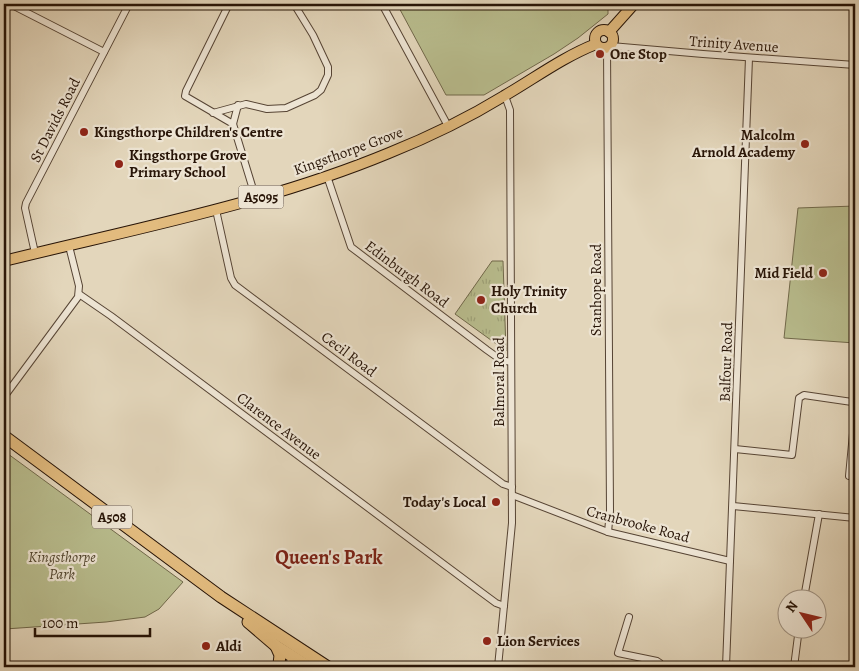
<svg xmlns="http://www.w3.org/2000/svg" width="859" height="671" font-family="Alegreya,serif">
	<defs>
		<pattern id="grass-tufts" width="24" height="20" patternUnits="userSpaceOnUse" patternTransform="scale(1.25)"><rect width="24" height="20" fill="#b8bc8d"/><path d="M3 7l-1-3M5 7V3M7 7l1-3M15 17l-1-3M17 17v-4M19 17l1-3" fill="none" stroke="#9ea178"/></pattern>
	</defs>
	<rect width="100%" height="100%" fill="#e3d6bb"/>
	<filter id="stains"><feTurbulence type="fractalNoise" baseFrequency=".004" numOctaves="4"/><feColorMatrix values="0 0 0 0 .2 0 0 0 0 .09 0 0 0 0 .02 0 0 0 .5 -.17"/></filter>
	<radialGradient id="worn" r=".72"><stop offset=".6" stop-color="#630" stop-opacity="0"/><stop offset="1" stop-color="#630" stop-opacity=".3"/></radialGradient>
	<polygon fill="url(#grass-tufts)" stroke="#70684a" points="492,261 503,261 506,351 455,314"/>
	<g fill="#b8bc8d" stroke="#70684a">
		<polygon points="397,4 608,4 608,14 578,38 554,54 484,95 446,95"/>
		<polygon points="855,206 855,343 784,338 798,208"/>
		<polygon points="4,451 183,582 159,609 145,617 106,622 5,629 4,647"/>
	</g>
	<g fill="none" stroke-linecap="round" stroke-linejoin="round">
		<defs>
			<g id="street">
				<polyline points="10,4 104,52"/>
				<polyline points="229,4 186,91 185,96 233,124 256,199"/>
				<polyline points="382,4 448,126"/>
				<polyline points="611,46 703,54 855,65"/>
				<polyline points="607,48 610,511 608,532"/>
				<polyline points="213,113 246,104 267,109 286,108 315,95 321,90 328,75 328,67 313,35 294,4"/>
				<polyline points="233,124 238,105"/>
				<polyline points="327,176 351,247 487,350 501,360 511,362"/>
				<polyline points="216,210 231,278 235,285 481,468 503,484 512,487"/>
				<polyline points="35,253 25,208 26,203 129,4"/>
				<polyline points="79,294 111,316 477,589 496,603 504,606"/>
				<polyline points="4,397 78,297 79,286 69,246"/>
				<polyline points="735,449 792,455 799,398 804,395 852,402 855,405"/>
				<polyline points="849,476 855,412"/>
				<polyline points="512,495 608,532 730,561"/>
				<polyline points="733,506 855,518"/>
				<polyline points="804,598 819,514"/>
				<polyline points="629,617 618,653 657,661 660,663 660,667"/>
				<polyline points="287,667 293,657"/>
				<polyline points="498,667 512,523 510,110 505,96"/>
				<polyline points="726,667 749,58"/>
				<polyline points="794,667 799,628"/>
			</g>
			<g id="primary">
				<circle cx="604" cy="39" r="9"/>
				<polyline points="609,32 634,4"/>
				<path d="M4,261C133,229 266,204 389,153C429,137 468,118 504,96C535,78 563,57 596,44"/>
			</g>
			<g id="highway">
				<polyline points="4,436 221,597 328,667"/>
				<polyline points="248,622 276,646 309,667"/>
				<polyline points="276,646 280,655 279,664"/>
			</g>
		</defs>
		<use href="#street" stroke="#564434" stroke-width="8"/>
		<use href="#primary" stroke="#271407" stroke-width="12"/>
		<use href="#highway" stroke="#271407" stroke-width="13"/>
		<use href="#street" stroke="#ede4d3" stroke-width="6"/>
		<use href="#primary" stroke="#e2bb7e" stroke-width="10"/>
		<use href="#highway" stroke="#e2bb7e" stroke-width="11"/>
	</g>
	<g fill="#8f2418" stroke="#ede4d3" stroke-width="2">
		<circle cx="600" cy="54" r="5"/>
		<circle cx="84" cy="132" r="5"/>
		<circle cx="805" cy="144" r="5"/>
		<circle cx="119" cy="164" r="5"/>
		<circle cx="823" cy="273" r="5"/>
		<circle cx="481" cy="300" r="5"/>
		<circle cx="496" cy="502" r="5"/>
		<circle cx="487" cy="641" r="5"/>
		<circle cx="206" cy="646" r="5"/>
	</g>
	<g text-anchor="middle" stroke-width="4.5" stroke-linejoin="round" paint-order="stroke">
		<g fill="#ede4d3" stroke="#625244" stroke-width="1">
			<rect x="238.5" y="185.5" width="45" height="23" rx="4"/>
			<rect x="92" y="505.5" width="40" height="23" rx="4"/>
		</g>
		<g font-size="14" font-weight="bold" fill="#271407">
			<text x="261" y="202">A5095</text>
			<text x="112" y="522">A508</text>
		</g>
		<g font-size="15" fill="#271407" stroke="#ede4d3">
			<text transform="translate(734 44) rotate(4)" y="5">Trinity Avenue</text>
			<text transform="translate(55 120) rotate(-63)" y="5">St Davids Road</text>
			<text transform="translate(348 151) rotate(-20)" y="5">Kingsthorpe Grove</text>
			<text transform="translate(407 274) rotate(37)" y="5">Edinburgh Road</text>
			<text transform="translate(596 290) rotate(-90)" y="5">Stanhope Road</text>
			<text transform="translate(349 354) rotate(37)" y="5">Cecil Road</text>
			<text transform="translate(726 362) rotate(-88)" y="5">Balfour Road</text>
			<text transform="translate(499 382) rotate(-90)" y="5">Balmoral Road</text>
			<text transform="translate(279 426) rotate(37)" y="5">Clarence Avenue</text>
			<text transform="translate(638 524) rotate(15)" y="5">Cranbrooke Road</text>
		</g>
		<g font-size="15" font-weight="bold" fill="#271407" stroke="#ede4d3" text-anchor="start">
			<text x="610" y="59">One Stop</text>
			<text x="94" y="137">Kingsthorpe Children's Centre</text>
			<text x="795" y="140" text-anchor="end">Malcolm<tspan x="795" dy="17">Arnold Academy</tspan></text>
			<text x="129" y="160">Kingsthorpe Grove<tspan x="129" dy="17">Primary School</tspan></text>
			<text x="813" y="278" text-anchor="end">Mid Field</text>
			<text x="491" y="296">Holy Trinity<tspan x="491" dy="17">Church</tspan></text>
			<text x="486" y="507" text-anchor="end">Today's Local</text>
			<text x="497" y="646">Lion Services</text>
			<text x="216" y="651">Aldi</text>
		</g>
		<g font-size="15" font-style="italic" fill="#52462f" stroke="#ede4d3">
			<text x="62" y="562">Kingsthorpe<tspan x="62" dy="17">Park</tspan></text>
		</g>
		<g font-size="20" font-weight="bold" fill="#7a1f14" stroke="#ede4d3">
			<text x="329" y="564">Queen's Park</text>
		</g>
	</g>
	<rect width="859" height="671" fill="none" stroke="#e3d6bb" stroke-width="20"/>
	<rect x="5" y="5" width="849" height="661" fill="none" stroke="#271407" stroke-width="2.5"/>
	<rect x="10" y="10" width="839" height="651" fill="none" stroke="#271407"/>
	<g transform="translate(802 614) rotate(305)"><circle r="24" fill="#ede4d3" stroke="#9e9181"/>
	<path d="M0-4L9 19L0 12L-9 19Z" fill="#8f2418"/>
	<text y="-8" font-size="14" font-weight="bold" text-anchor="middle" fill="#271407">N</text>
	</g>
	<path d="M35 628v8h115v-8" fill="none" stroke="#271407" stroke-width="2.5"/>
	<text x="42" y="628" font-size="15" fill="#271407" stroke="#ede4d3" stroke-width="4" paint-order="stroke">100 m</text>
	<rect width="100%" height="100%" filter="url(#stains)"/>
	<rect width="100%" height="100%" fill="url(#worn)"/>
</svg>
